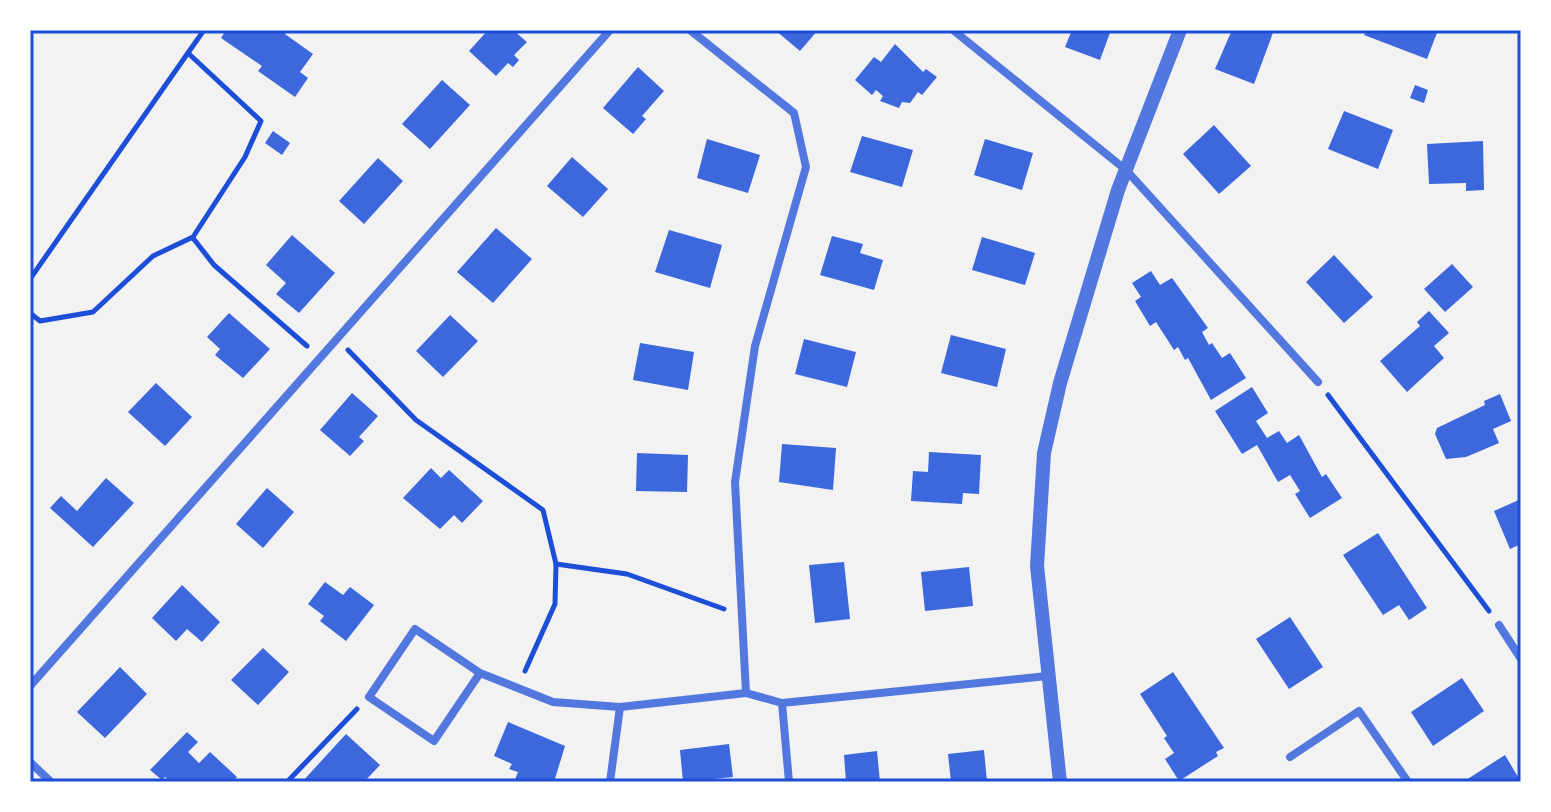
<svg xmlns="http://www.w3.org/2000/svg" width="1551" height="812" font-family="Karla,sans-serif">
	<rect width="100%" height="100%" fill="#f2f2f2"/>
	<g fill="#3d67dc">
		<polygon points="226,30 288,30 285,34 313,54 300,72 308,78 295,97 258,71 262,66 221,38"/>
		<polygon points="488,30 513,30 527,42 514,55 519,60 513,67 508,63 496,76 469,51"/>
		<polygon points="775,30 818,30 800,51"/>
		<polygon points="1072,30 1111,30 1100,60 1065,47"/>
		<polygon points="1232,30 1274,30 1254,84 1215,69"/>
		<polygon points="1366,30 1438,30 1427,59 1364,35"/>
		<polygon points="895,44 923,72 926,69 937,77 922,95 918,92 910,103 902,102 899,108 880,101 883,96 876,90 872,95 855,80 874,57 881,62"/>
		<polygon points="638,67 664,91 642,116 646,119 633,134 603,108"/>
		<polygon points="442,80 470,105 430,149 402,124"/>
		<polygon points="1415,85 1428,90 1424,103 1410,98"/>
		<polygon points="1344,111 1393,130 1378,169 1328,149"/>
		<polygon points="1214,125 1251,166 1219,194 1183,154"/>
		<polygon points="273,131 290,143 282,155 265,143"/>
		<polygon points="862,136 913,150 902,187 850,172"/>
		<polygon points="707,139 760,155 748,193 697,178"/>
		<polygon points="985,139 1033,153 1022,190 974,175"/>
		<polygon points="1483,141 1484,190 1466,191 1466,183 1429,184 1427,144"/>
		<polygon points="572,157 608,189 583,217 547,186"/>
		<polygon points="378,158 403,181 364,224 339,201"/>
		<polygon points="496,228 532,259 493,303 457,272"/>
		<polygon points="669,230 722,245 710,288 655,272"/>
		<polygon points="292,235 335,273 299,313 276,294 286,283 266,265"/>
		<polygon points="832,236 863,244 860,253 883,260 874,290 820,275"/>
		<polygon points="982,237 1035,253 1025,285 972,270"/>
		<polygon points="1334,255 1373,297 1344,323 1306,282"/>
		<polygon points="1452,264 1473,287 1445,312 1424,289"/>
		<polygon points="1151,271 1160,285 1172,278 1208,328 1202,332 1209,345 1212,343 1222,358 1230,353 1246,378 1211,400 1188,358 1185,360 1178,347 1174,350 1156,322 1150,326 1135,301 1141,297 1132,283"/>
		<polygon points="1429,311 1449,333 1434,346 1444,358 1407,392 1380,361 1420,326 1417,322"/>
		<polygon points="229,313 270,349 243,378 215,355 220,349 207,337"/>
		<polygon points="450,315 478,341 443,377 416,351"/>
		<polygon points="951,335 1006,349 997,387 941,373"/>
		<polygon points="804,339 856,352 847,387 795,374"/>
		<polygon points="640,343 694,352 688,390 633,380"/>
		<polygon points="156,383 192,417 165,446 128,412"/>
		<polygon points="1252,387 1268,413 1256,421 1267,438 1279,431 1287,443 1299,435 1322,477 1326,474 1342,498 1310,518 1295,494 1300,491 1290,475 1278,482 1257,445 1242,454 1215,411"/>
		<polygon points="352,393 378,416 359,437 364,441 350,456 320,430"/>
		<polygon points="1500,394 1511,421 1493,429 1499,443 1466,457 1446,459 1435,434 1437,428 1485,405 1484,401"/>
		<polygon points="782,444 836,448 833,490 779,482"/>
		<polygon points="929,452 981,455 979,494 963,493 962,504 911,501 913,471 928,472"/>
		<polygon points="637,453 688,455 687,492 636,491"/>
		<polygon points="431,468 441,478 449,470 483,501 462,523 454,515 440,529 403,498"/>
		<polygon points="106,478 134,503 93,547 50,508 61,496 77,511"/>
		<polygon points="267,488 294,512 263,548 236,524"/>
		<polygon points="1521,499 1521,544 1510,549 1494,511"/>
		<polygon points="1378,533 1427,608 1409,620 1399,605 1383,615 1343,555"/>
		<polygon points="844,562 850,619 815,623 809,565"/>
		<polygon points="969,567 973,606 925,611 921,572"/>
		<polygon points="325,582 343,595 350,587 374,605 346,641 320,621 324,616 308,604"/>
		<polygon points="182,585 220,622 202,642 187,629 176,641 152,618"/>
		<polygon points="1290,617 1323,667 1289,689 1256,639"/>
		<polygon points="263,648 289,672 258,705 231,680"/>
		<polygon points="120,667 147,694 105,738 77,712"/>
		<polygon points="1173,672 1224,748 1216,752 1218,756 1179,781 1165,759 1174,753 1164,738 1167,736 1140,694"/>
		<polygon points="1462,678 1484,711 1433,746 1411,712"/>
		<polygon points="508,722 565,746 554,782 514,782 518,772 509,769 512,764 494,756"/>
		<polygon points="187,732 198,742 188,752 199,763 210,752 237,777 232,782 171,782 165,777 162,780 150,770"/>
		<polygon points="346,734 380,765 364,782 302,782"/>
		<polygon points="729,744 733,777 683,782 680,750"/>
		<polygon points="984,750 987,782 951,782 948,754"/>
		<polygon points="877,751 880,782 846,782 844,755"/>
		<polygon points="1505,755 1521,782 1463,782"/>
	</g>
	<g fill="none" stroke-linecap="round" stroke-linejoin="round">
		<g stroke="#1d4ed8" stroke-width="5">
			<polyline points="193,238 214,265 307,346"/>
			<polyline points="30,279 204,30"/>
			<polyline points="30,313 40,321 93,312 153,256 193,237 245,157 261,121 188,53"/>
			<polyline points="348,350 416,420 543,510 556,564 555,604 525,671"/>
			<polyline points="1328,395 1489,611"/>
			<polyline points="556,564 627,574 724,609"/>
			<polyline points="287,782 357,709"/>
		</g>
		<g stroke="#5277de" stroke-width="8">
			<polyline points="690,30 794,113 806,167 755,346 735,482 746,693"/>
			<polyline points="953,30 1126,170 1318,382"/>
			<polyline points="1499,625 1521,659"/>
			<polyline points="480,673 434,741 369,697 415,629 480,673 553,702 620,707 746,693 782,703 1047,676"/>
			<polyline points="30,686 610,30"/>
			<polyline points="782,703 789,782"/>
			<polyline points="1290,757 1359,711 1408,782"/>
			<polyline points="30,762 51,782"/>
			<polyline points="610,782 620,707"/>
		</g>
		<polyline stroke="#5277de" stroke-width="14" points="1060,782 1037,566 1044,453 1060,383 1118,190 1180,30"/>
	</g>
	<rect width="1551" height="812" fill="none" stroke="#ffffff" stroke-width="64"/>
	<rect x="32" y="32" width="1487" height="748" fill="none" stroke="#1d4ed8" stroke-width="3"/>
</svg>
